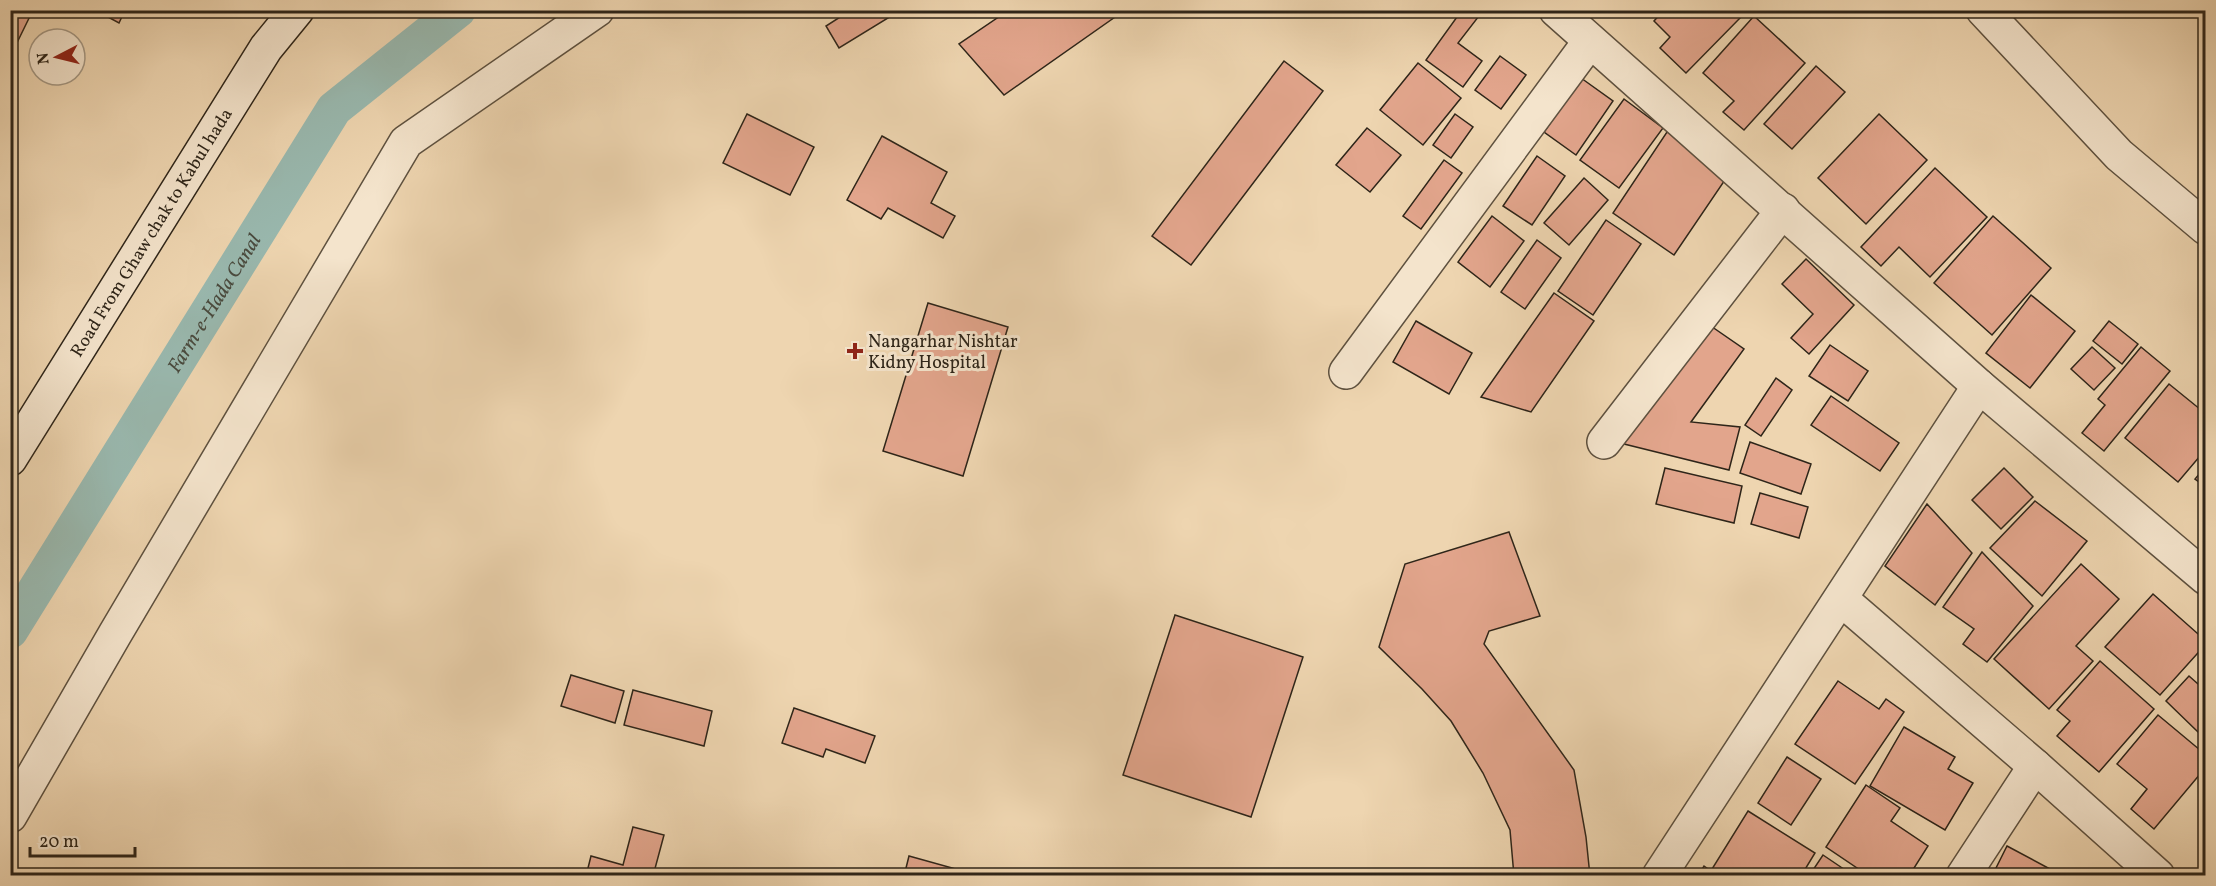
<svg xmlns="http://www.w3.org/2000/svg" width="2216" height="886" font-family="Vollkorn,serif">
	<rect width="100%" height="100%" fill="#eed5b0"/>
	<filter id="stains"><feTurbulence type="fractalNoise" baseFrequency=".00333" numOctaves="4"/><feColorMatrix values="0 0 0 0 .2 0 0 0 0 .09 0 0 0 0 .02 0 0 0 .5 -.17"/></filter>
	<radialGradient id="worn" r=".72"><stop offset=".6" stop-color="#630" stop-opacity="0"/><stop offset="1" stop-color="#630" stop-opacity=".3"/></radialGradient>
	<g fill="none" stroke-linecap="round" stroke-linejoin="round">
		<path stroke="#99b8ae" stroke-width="36" id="s1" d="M10,631L334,109L458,10"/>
	</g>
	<g fill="#e2a58c" stroke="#2e2519" stroke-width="1.5">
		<polygon points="10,10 33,10 10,57"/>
		<polygon points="95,10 125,10 119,23"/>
		<polygon points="851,10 884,10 888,18 839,48 826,26"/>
		<polygon points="1009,10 1125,10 1004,95 959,44"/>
		<polygon points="1462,10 1471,10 1479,16 1458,43 1482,61 1463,87 1426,60"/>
		<polygon points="1664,10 1735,10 1741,17 1686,73 1660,48 1670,37 1654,21"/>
		<polygon points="1754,16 1805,63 1744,130 1723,112 1734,101 1703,73"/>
		<polygon points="1500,56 1526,75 1501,109 1475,90"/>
		<polygon points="1284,61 1323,91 1191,265 1152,236"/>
		<polygon points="1418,63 1461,98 1423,145 1380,110"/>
		<polygon points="1816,66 1845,92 1792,149 1764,124"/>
		<polygon points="1581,78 1613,101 1576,155 1544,132"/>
		<polygon points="1624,99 1663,128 1619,188 1580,160"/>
		<polygon points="747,114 814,147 790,195 723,163"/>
		<polygon points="1455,114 1473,127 1451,158 1433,145"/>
		<polygon points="1879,114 1927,160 1866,224 1818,178"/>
		<polygon points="1367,128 1401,155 1370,192 1336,165"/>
		<polygon points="1667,132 1729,174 1674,255 1613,213"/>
		<polygon points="882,136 947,172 931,203 955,216 943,238 888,208 881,219 847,200"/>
		<polygon points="1537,156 1565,176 1532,225 1503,206"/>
		<polygon points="1444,160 1462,173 1421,229 1403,216"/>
		<polygon points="1935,168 1987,217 1930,277 1899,247 1881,266 1861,247"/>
		<polygon points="1584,178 1608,200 1569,245 1544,223"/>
		<polygon points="1492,216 1524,241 1490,287 1458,262"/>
		<polygon points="1993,216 2051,268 1992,335 1934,283"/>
		<polygon points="1606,220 1641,244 1593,315 1558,291"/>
		<polygon points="1537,240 1561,258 1525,309 1501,292"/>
		<polygon points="1806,259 1854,305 1809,354 1791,338 1813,314 1782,284"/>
		<polygon points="1554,293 1594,321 1531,412 1481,397"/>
		<polygon points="2031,295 2075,331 2030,388 1986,353"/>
		<polygon points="928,303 1008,327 963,476 883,451"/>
		<polygon points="1416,321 1472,353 1449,394 1393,362"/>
		<polygon points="2109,321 2138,344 2122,364 2093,341"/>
		<polygon points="1705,322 1744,349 1691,422 1740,427 1729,470 1620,443"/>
		<polygon points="1830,345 1868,371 1848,401 1809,376"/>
		<polygon points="2092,347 2115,368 2094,390 2071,369"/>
		<polygon points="2141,347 2170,371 2104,451 2082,433 2105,405 2098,399"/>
		<polygon points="1776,378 1792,390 1761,436 1745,425"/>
		<polygon points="2169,384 2206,414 2206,449 2178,482 2125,438"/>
		<polygon points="1831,396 1899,443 1880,471 1811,425"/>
		<polygon points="1750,442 1811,464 1801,494 1740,473"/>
		<polygon points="2206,466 2206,487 2195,479"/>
		<polygon points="1665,468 1742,486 1734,523 1656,504"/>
		<polygon points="2004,468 2033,497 2001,529 1972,500"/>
		<polygon points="1760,493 1808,507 1799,538 1751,524"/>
		<polygon points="2035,501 2087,541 2042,596 1990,548"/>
		<polygon points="1927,504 1972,553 1935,605 1885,566"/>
		<polygon points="1509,532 1540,616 1489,631 1484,644 1574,770 1586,837 1590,876 1514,876 1510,830 1483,773 1451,721 1422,689 1379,647 1405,564"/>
		<polygon points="1982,552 2033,606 1987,662 1963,644 1974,629 1943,607"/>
		<polygon points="2081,564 2119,599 2076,646 2093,661 2049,709 1994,659"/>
		<polygon points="2153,594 2206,641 2206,644 2160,695 2105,647"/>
		<polygon points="1175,615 1303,657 1251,817 1123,775"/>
		<polygon points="2100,661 2154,709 2099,772 2057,736 2070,721 2057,710"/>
		<polygon points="571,675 624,691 615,723 561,706"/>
		<polygon points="2189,676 2206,691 2206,724 2198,732 2166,701"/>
		<polygon points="1838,681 1879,709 1886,699 1904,712 1855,784 1795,744"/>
		<polygon points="633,690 712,711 704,746 624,725"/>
		<polygon points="794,708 875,736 865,763 826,749 823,757 782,743"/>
		<polygon points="2158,715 2206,755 2206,767 2154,829 2131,809 2147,789 2117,764"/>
		<polygon points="1904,727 1955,757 1948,769 1973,783 1945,830 1870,786"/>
		<polygon points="1787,757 1821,779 1791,825 1758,803"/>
		<polygon points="1866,785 1900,808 1891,821 1928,846 1909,876 1869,876 1826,847"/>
		<polygon points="1748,811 1815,853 1801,876 1722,876 1712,869"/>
		<polygon points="633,827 664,835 653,876 586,876 591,856 623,865"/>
		<polygon points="2007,846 2063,876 1992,876"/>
		<polygon points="1823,855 1854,876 1809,876"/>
		<polygon points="909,856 963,871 962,876 904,876"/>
		<polygon points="1704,866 1718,876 1698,876"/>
	</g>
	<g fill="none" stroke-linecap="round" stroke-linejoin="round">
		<defs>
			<g id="street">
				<polyline points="1556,10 1979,386 2206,578"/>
				<polyline points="1983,10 2119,155 2206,228"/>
				<polyline points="1346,372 1590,41"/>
				<polyline points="1604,442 1783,210"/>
				<polyline points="1841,599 2035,766 2158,876"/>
				<polyline points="10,816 115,634 406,142 597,10"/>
				<polyline points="1659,876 1979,386"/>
				<polyline points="1963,876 2035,766"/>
			</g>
			<g id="secondary">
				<path id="s2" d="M10,459L266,48L297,10"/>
			</g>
		</defs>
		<use href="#street" stroke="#5e513f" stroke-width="36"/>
		<use href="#secondary" stroke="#2e2519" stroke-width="36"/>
		<use href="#street" stroke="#f4e4cc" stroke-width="33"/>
		<use href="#secondary" stroke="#f4e4cc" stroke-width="33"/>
	</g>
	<path fill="#8f2418" stroke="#f4e4cc" stroke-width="2" d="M852 342h6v6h6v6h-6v6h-6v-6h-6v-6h6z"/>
	<g text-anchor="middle" stroke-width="6" stroke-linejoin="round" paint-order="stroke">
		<g font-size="18" fill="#2e2519" stroke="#f4e4cc">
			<text dy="6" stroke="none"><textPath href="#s2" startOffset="267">Road From Ghaw chak to Kabul hada</textPath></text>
		</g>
		<g font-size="18" fill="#2e2519" stroke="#f4e4cc" text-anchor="start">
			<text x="868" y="347">Nangarhar Nishtar<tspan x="868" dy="21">Kidny Hospital</tspan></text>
		</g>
		<g font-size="20" font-style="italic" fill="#494a3e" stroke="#f4e4cc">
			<text dy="7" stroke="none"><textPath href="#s1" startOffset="386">Farm-e-Hada Canal</textPath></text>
		</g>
	</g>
	<rect width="2216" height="886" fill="none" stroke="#eed5b0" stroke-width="36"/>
	<rect x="12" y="12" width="2192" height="862" fill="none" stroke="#2e2519" stroke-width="3"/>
	<rect x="18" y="18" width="2180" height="850" fill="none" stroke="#2e2519" stroke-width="1.5"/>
	<g transform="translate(57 57) rotate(263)"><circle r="28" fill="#f4e4cc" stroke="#a59884" stroke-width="1.5"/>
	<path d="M0-4.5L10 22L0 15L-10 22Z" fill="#8f2418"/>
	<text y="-9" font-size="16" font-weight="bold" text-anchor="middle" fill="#2e2519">N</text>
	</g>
	<path d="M30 847v9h105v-9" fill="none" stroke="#2e2519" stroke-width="3"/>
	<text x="39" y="847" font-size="18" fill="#2e2519" stroke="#f4e4cc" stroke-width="4.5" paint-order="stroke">20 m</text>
	<rect width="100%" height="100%" filter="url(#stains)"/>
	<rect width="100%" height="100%" fill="url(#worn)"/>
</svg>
